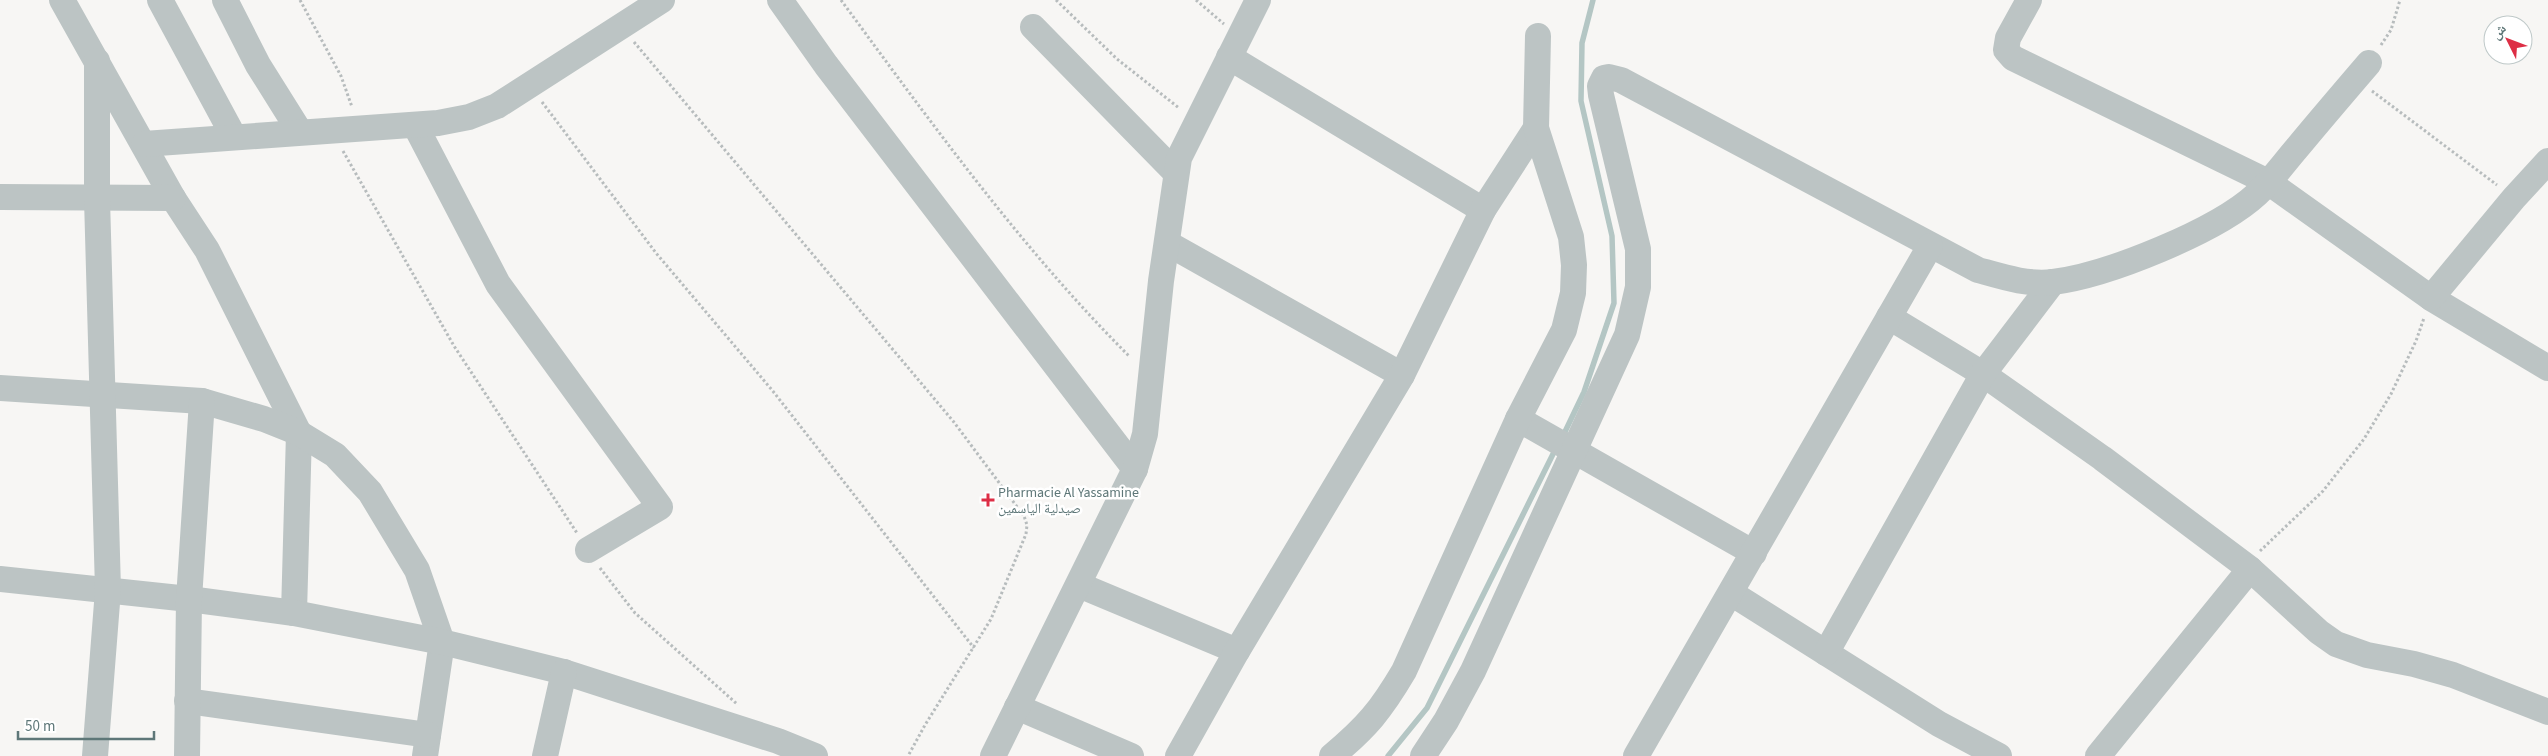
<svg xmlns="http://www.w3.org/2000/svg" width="2548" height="756" font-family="'Source Sans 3','Noto Naskh Arabic',sans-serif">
	<rect width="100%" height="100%" fill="#f7f6f4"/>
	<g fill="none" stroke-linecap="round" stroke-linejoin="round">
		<g stroke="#b4c6c4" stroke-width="5.5">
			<polyline points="1562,438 1584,392 1614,303 1612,236 1581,101 1582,43 1593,0"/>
			<polyline points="1388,756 1427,708 1556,448"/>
		</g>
		<g stroke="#b7bcbd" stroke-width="3" stroke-dasharray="2.5 2.5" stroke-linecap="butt">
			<polyline points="300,0 341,76 352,107"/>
			<path d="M841,0C932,124 1022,249 1130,357"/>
			<polyline points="1056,0 1117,59 1179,108"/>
			<polyline points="1196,0 1224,24"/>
			<polyline points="634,42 953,421 1024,516 1027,525 1026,534 991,619 925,725 908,756"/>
			<polyline points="2381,45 2391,30 2400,0"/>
			<polyline points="2372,91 2497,185"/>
			<polyline points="542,102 656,253 772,390 974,648"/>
			<polyline points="343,151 454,346 577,533"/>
			<polyline points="2260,551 2323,491 2364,439 2391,394 2416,341 2424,318"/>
			<polyline points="600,568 635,613 737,704"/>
		</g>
		<g stroke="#bcc4c4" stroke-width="26">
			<polyline points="62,0 173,198 207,250 299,433 294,613"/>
			<polyline points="160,0 234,137"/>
			<polyline points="225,0 258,65 300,132"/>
			<polyline points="780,0 826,65 1135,469"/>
			<polyline points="2029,0 2008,38 2006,50 2013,58 2268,182 2431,298 2548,368"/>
			<polyline points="1033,27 1176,173"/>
			<polyline points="1229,57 1483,210"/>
			<polyline points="415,125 498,284 660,507 588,550"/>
			<polyline points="144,144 438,123 469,117 497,106 662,0"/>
			<polyline points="0,197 173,198"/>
			<polyline points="1167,243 1402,375"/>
			<polyline points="2431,298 2514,198 2548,161"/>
			<polyline points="1889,317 1983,374 2102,458 2250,569 2319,632 2336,644 2367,655 2414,664 2453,675 2548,712"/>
			<polyline points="0,388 202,401 264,419 299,433 335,455 370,492 417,570 442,642 425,756"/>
			<polyline points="1518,419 1754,553"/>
			<polyline points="0,579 189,599 294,613 442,642 564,672 778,741 815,756"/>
			<polyline points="1079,585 1237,651"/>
			<polyline points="1731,593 1939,724 1999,756"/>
			<polyline points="1826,653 1983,374 2053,282"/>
			<polyline points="187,701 428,735"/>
			<polyline points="1017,707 1131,756"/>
			<polyline points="95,756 108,590 97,199 97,61"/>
			<polyline points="187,756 189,599 202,401"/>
			<polyline points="545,756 564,672"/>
			<polyline points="993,756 1135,469 1145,434 1161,281 1179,158 1258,0"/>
			<polyline points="1178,756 1237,651 1402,375 1483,210 1536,128"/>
			<path d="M1332,756C1367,727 1381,710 1404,671L1518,419L1564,330L1573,293L1574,265L1571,237L1536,128L1538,36"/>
			<path d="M1423,756L1446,721L1473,671L1627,335L1638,287V249L1601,95L1600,86L1604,78L1609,77L1621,80L1978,270C2003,277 2027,285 2053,282C2108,275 2217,231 2257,194C2272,180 2284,163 2297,148C2321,119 2345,91 2369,63"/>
			<polyline points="1636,756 1930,246"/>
			<polyline points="2098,756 2250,569"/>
		</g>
	</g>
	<path fill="#dd2e45" stroke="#fff" stroke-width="2" d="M985.5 492.5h5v5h5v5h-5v5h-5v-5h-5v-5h5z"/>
	<g text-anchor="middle" stroke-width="5" stroke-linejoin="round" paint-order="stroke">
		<g font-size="14" fill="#5e7778" stroke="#fff" text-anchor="start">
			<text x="998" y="497">Pharmacie Al Yassamine<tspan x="998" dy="16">صيدلية الياسمين</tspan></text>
		</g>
	</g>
	<g transform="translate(2508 40) rotate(312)"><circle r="24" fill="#ffffff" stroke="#bfc9c9"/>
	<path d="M0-4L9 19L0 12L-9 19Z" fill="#dd2e45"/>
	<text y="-8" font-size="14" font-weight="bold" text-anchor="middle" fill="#5e7778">ش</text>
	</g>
	<path d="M18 731v8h136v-8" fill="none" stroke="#5e7778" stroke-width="2.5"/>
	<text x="25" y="731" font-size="15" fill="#5e7778" stroke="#ffffff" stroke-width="4" paint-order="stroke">50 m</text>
</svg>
